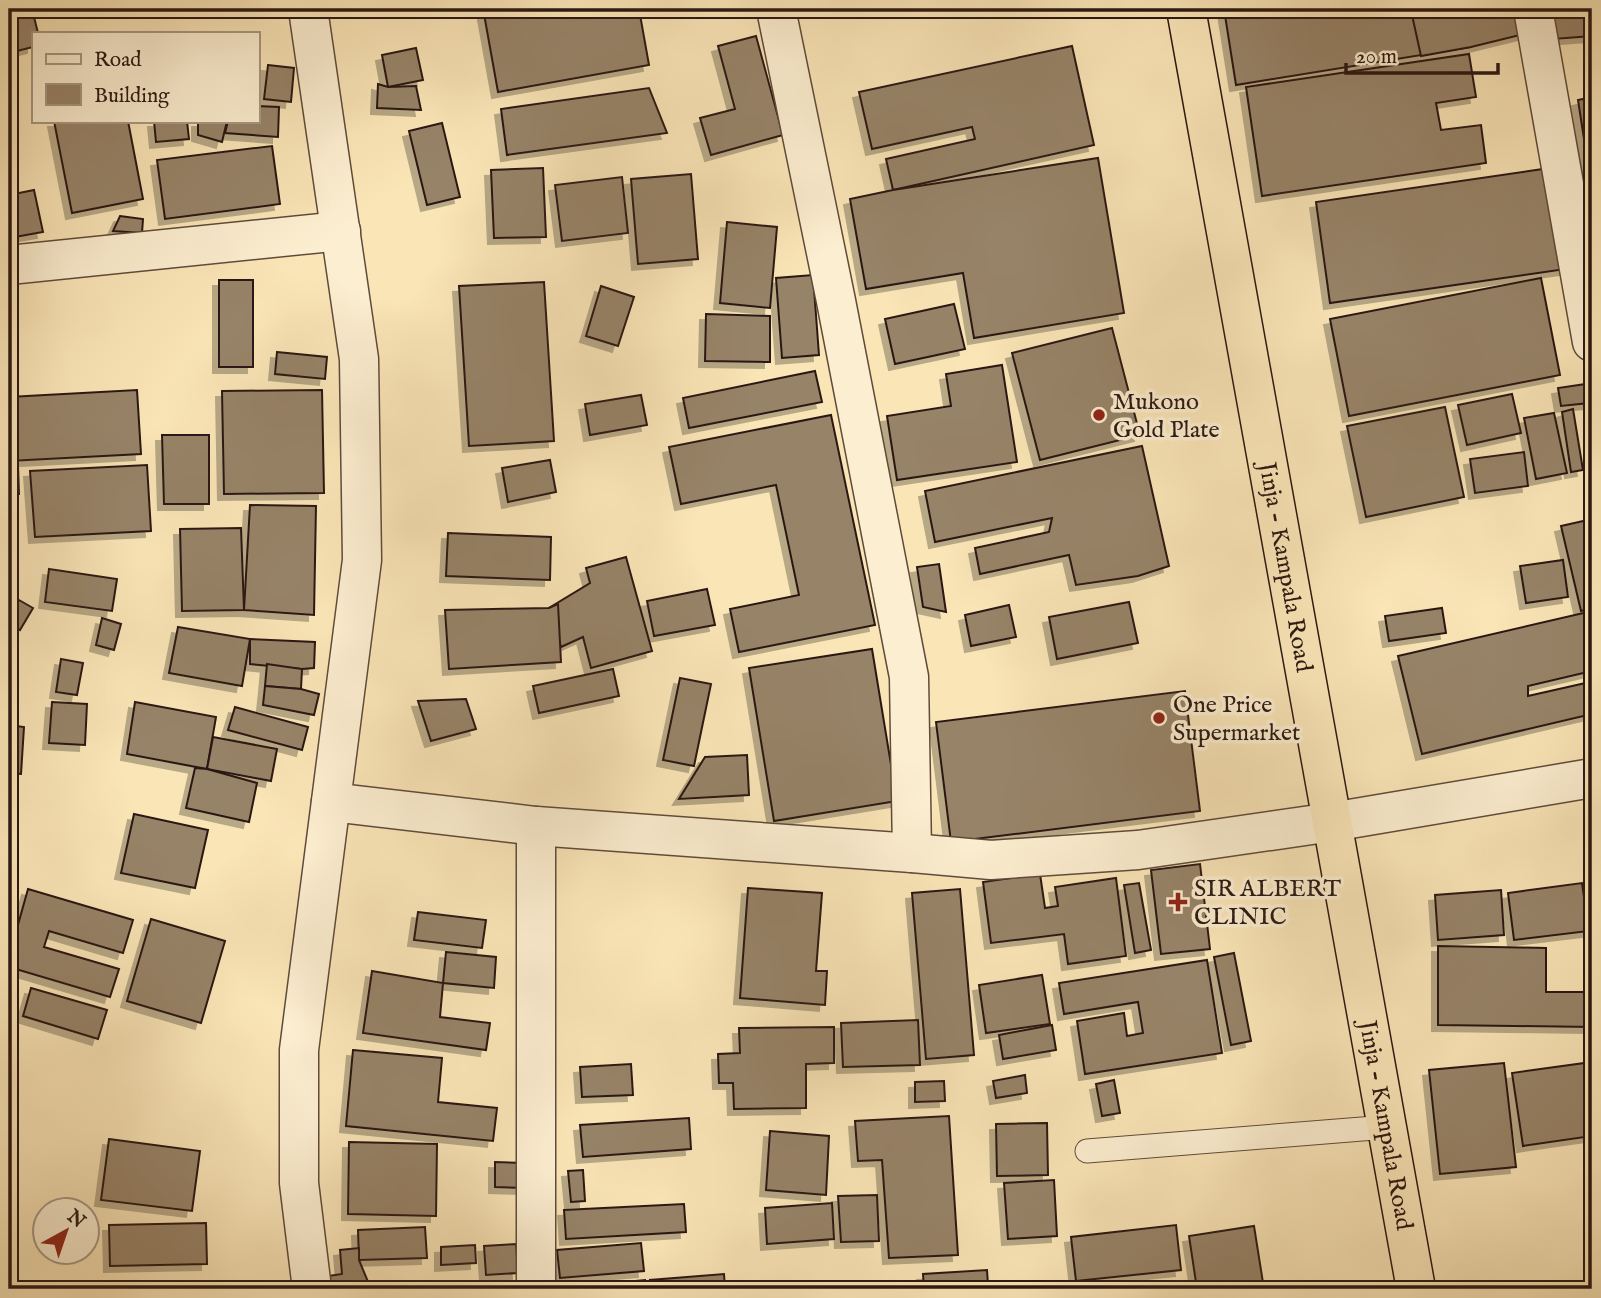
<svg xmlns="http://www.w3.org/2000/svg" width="1601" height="1298" font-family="'IM FELL English',serif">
	<defs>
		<filter id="shadow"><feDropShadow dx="-6" dy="6" stdDeviation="0" flood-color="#0004"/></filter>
	</defs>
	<rect width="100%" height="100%" fill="#fae5b7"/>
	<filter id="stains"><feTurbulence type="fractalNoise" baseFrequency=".00286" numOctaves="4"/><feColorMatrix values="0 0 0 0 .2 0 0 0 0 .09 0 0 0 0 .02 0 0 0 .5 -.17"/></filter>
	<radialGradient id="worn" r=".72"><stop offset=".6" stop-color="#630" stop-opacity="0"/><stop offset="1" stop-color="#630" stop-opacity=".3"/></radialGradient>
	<g fill="#978368" stroke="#2b1812" stroke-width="2" filter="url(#shadow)">
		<polygon points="9,9 32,9 38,33 33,33 33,47 9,53"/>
		<polygon points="517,9 639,9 649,65 498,92 484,14"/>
		<polygon points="1224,9 1464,9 1471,47 1236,85"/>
		<polygon points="1442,9 1518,9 1524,34 1471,47 1421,56 1412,15"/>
		<polygon points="1548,9 1592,9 1592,36 1553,39"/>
		<polygon points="756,36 783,135 711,155 700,118 735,109 718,46"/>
		<polygon points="1072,46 1094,145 893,190 886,159 975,139 972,127 872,149 859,92"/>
		<polygon points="416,48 423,80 388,87 382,55"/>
		<polygon points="1469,54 1476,97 1436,103 1441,130 1481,125 1486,163 1262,196 1246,87"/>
		<polygon points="268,65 294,68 291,102 264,99"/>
		<polygon points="378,84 388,87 416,86 421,110 377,108"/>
		<polygon points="649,88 667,133 507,155 501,109"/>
		<polygon points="1592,97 1592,191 1578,100"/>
		<polygon points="257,106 279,107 278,137 225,133 228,121 257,121"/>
		<polygon points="54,121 128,121 143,199 72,213"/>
		<polygon points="154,121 187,121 189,139 156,142"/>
		<polygon points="198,121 227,121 222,142 198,135"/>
		<polygon points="442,123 460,197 427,205 409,131"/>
		<polygon points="272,146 280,204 165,219 157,160"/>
		<polygon points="1098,158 1124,313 974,338 963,273 866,289 850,199 893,190"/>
		<polygon points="543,168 546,237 494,238 491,170"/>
		<polygon points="1550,168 1566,269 1330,303 1316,202"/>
		<polygon points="691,174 698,259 638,264 631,179"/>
		<polygon points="622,177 628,233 562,241 555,185"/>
		<polygon points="34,190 43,232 9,238 9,195"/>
		<polygon points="120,216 143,219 142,233 113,231"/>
		<polygon points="727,222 777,227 770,308 720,303"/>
		<polygon points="813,275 819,355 782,358 776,278"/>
		<polygon points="1541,278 1560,375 1349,416 1330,319"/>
		<rect x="219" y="280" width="34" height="87"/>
		<polygon points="544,282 554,441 469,446 459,286"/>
		<polygon points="601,286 634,297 618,346 586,336"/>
		<polygon points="954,304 965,349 895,364 885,319"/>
		<polygon points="706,314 770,316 770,362 705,361"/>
		<polygon points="1112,328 1140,435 1040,460 1012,353"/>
		<polygon points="277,352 327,357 325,379 275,374"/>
		<polygon points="1002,365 1017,462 897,480 887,416 951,406 946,374"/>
		<polygon points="815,371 822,402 689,428 683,398"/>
		<polygon points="1586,384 1589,403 1561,406 1558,388"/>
		<polygon points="137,390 141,454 9,461 9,397"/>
		<polygon points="322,390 324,493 224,494 222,391"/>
		<polygon points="1512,394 1521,433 1467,445 1458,405"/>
		<polygon points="641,395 647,425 590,435 585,404"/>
		<polygon points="1445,407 1464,497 1366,517 1347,426"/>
		<polygon points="1573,409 1583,470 1571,472 1562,412"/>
		<polygon points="1554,413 1567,473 1536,479 1524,418"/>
		<polygon points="831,415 875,625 739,652 730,609 799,595 776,485 681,504 669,447"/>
		<polygon points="162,435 209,435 209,504 164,504"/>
		<polygon points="1142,446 1169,566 1138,576 1076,585 1069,555 980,574 975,548 1049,532 1052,518 935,542 925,491"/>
		<polygon points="1524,452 1528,486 1475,493 1470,459"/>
		<polygon points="550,460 556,492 508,502 502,468"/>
		<polygon points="147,465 151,531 35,537 30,471"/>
		<polygon points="18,466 19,494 9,494 9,467"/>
		<polygon points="250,505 316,506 314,615 244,610"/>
		<polygon points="1592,519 1592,608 1581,611 1561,526"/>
		<polygon points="241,528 244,610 182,611 180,529"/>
		<polygon points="448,533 551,537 550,580 446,576"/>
		<polygon points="626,557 652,651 591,668 583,637 561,647 549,608 590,583 586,568"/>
		<polygon points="1563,560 1568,597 1526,603 1520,566"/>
		<polygon points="939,564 946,612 923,607 917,567"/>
		<polygon points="49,569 117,579 112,611 45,602"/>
		<polygon points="707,589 715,625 654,636 647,601"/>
		<polygon points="19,600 33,608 20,630 9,623 9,618"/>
		<polygon points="1129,602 1138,643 1057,659 1049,617"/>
		<polygon points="558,604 561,662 449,669 445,610 549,608"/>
		<polygon points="1009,605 1016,637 971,646 965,615"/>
		<polygon points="1442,608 1446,633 1389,641 1385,616"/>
		<polygon points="1592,611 1592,671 1528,686 1528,696 1590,682 1592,692 1592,714 1422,754 1398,656"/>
		<polygon points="102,618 121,624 114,650 96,645"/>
		<polygon points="178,627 250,639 242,686 169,673"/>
		<polygon points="250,639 315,642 314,668 302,669 250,664"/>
		<polygon points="872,649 897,801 774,821 749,668"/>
		<polygon points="61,659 83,663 77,695 56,692"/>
		<polygon points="267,664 302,669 301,689 265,686"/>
		<polygon points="613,669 619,696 539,713 533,686"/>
		<polygon points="680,678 711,684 694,766 663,760"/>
		<polygon points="265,686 301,689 319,694 314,715 263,705"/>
		<polygon points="1185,691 1200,811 951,842 936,722"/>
		<polygon points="466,699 476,729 431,741 418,701"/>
		<polygon points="52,702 87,704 85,745 49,743"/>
		<polygon points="135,702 216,717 207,769 127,754"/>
		<polygon points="235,707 308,727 302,750 228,730"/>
		<polygon points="9,725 24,727 21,774 9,773"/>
		<polygon points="213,737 277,749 271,781 207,769"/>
		<polygon points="747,755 749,795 679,799 705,757"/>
		<polygon points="195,768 207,769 257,783 249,822 186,808"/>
		<polygon points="134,814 208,830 195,888 121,873"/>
		<polygon points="1200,864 1210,949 1161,954 1151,870"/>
		<polygon points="1040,874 1045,908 1058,906 1055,887 1116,878 1126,956 1068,964 1064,934 991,943 983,882"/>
		<polygon points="1139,883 1151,950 1135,953 1124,885"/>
		<polygon points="1582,883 1589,931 1514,940 1508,893"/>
		<polygon points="748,888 822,893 816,971 827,971 825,1005 740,998"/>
		<polygon points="28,889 133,920 123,953 49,931 44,947 119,969 110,997 9,967 9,957"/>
		<polygon points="960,889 974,1055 926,1059 912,893"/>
		<polygon points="1501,890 1504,935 1438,940 1435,895"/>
		<polygon points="418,912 486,920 482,948 414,940"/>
		<polygon points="151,919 225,941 201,1023 127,1001"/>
		<polygon points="1438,946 1546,948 1546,992 1592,992 1592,1027 1438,1025"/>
		<polygon points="446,952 496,957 494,988 443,983"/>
		<polygon points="1234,953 1251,1041 1231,1045 1214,957"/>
		<polygon points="1207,960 1222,1053 1085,1074 1077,1021 1124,1013 1127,1036 1143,1033 1138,1002 1064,1014 1059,983"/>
		<polygon points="372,971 443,983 440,1017 490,1023 486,1050 363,1033"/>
		<polygon points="1042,975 1050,1024 986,1033 979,985"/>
		<polygon points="31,988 107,1010 98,1039 23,1016"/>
		<polygon points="918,1020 920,1065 843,1067 841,1023"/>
		<polygon points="1052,1025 1056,1050 1003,1059 999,1035"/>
		<polygon points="834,1027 834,1063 806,1064 806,1108 734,1109 733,1083 719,1083 718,1054 740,1053 739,1028"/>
		<polygon points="353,1050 442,1058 438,1102 497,1108 493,1141 346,1126"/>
		<polygon points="1592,1062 1592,1136 1523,1146 1512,1073"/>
		<polygon points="1504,1063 1516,1167 1440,1174 1429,1070"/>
		<polygon points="631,1064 633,1095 582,1097 580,1067"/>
		<polygon points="1025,1075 1027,1093 996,1098 993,1081"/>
		<polygon points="1114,1080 1120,1113 1102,1116 1096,1084"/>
		<polygon points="944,1081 945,1101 915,1102 915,1082"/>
		<polygon points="949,1116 958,1255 889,1258 882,1160 858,1161 855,1121"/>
		<polygon points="689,1118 691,1149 583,1157 580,1125"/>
		<polygon points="1047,1123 1048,1175 997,1176 996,1124"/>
		<polygon points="770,1131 829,1136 826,1195 766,1190"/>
		<polygon points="109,1139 200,1151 192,1211 101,1200"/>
		<polygon points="349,1142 437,1144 436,1216 348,1214"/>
		<polygon points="495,1162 526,1163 526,1188 495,1187"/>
		<polygon points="583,1170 585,1201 571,1202 568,1171"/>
		<polygon points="1054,1180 1057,1236 1008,1239 1004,1183"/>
		<polygon points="877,1195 879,1241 841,1242 838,1196"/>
		<polygon points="832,1203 834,1239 767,1244 765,1208"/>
		<polygon points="684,1204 686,1232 566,1239 564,1210"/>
		<polygon points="206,1223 207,1264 110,1266 109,1225"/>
		<polygon points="1176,1225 1181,1270 1076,1281 1071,1237"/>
		<polygon points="1254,1226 1264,1289 1197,1289 1189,1236"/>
		<polygon points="425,1227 427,1258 359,1260 358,1230"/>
		<polygon points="641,1243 644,1271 560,1278 557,1250"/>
		<polygon points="516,1244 518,1273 486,1275 484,1246"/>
		<polygon points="475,1245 476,1263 441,1265 441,1247"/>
		<polygon points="359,1248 359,1260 371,1289 332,1289 328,1276 342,1274 340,1250"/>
		<polygon points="987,1270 988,1285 1027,1282 1028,1289 924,1289 923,1274"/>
		<polygon points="724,1274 725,1289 651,1289 650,1280"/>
		<polygon points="645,1280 645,1289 559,1289 559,1288"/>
		<polygon points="1083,1282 1084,1289 1058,1289 1058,1284"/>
		<polygon points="1178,1283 1179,1289 1132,1289"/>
	</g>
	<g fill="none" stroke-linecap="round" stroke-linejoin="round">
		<defs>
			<polyline id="service" points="1087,1151 1387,1127"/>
			<g id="minor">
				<polyline points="776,9 836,301 909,677 912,853"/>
				<polyline points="1533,9 1592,342"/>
				<polyline points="9,265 341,231"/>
				<polyline points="331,802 536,826 912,853 991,860 1138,850 1332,822"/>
				<polyline points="536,826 536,1289"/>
			</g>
			<g id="tertiary">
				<polyline points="308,9 359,359 362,560 299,1050 299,1183 312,1289"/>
				<polyline points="1332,822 1592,778"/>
			</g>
			<g id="trunk">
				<path id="s1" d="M1186,9L1416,1289"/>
			</g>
		</defs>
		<use href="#service" stroke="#5f4b3b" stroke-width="25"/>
		<use href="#minor" stroke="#5f4b3b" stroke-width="41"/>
		<use href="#tertiary" stroke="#5f4b3b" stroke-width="41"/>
		<use href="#trunk" stroke="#2b1812" stroke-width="41"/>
		<use href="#service" stroke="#fceed0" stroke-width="23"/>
		<use href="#minor" stroke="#fceed0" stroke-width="38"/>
		<use href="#tertiary" stroke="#fceed0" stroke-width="38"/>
		<use href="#trunk" stroke="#fae5b7" stroke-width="38"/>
	</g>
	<g fill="#8f2418" stroke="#fceed0" stroke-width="2.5">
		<circle cx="1099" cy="415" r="7"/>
		<circle cx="1159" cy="718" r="7"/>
		<path d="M1174.5 891.5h7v7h7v7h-7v7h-7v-7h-7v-7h7z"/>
	</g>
	<g text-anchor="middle" stroke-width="7" stroke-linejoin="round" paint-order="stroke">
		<g font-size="24" fill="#2b1812" stroke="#fceed0" text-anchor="start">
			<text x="1113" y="409">Mukono<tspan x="1113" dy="28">Gold Plate</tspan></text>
			<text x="1173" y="712">One Price<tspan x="1173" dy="28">Supermarket</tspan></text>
			<text x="1194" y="896">SIR ALBERT<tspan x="1194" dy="28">CLINIC</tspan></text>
		</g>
		<g font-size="24" fill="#2b1812" stroke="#fceed0">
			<text dy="8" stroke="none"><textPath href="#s1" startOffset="567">Jinja - Kampala Road</textPath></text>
			<text dy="8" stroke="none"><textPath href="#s1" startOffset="1134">Jinja - Kampala Road</textPath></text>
		</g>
	</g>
	<rect width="1601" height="1298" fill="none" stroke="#fae5b7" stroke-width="35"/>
	<rect x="10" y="10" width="1580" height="1277" fill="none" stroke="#2b1812" stroke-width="3.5"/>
	<rect x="18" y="18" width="1566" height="1263" fill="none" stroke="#2b1812" stroke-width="2"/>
	<rect x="32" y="32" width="228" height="91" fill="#fceed0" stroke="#a89884" stroke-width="2"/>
	<rect x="46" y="54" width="35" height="10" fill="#fceed0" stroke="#a89884" stroke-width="2"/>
	<text x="94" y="66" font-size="21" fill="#2b1812">Road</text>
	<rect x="46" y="84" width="35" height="21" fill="#978368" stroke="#a89884" stroke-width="2"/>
	<text x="94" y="102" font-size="21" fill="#2b1812">Building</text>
	<g transform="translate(66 1231) rotate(40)"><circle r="33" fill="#fceed0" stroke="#a89884" stroke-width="2"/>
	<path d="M0-5L12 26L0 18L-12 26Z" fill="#8f2418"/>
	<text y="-10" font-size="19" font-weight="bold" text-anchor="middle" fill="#2b1812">N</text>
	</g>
	<path d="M1346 63v10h152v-10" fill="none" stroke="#2b1812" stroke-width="3.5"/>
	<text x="1356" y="63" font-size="21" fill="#2b1812" stroke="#fceed0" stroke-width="5" paint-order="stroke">20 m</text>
	<rect width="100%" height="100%" filter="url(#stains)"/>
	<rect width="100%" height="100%" fill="url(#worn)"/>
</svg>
